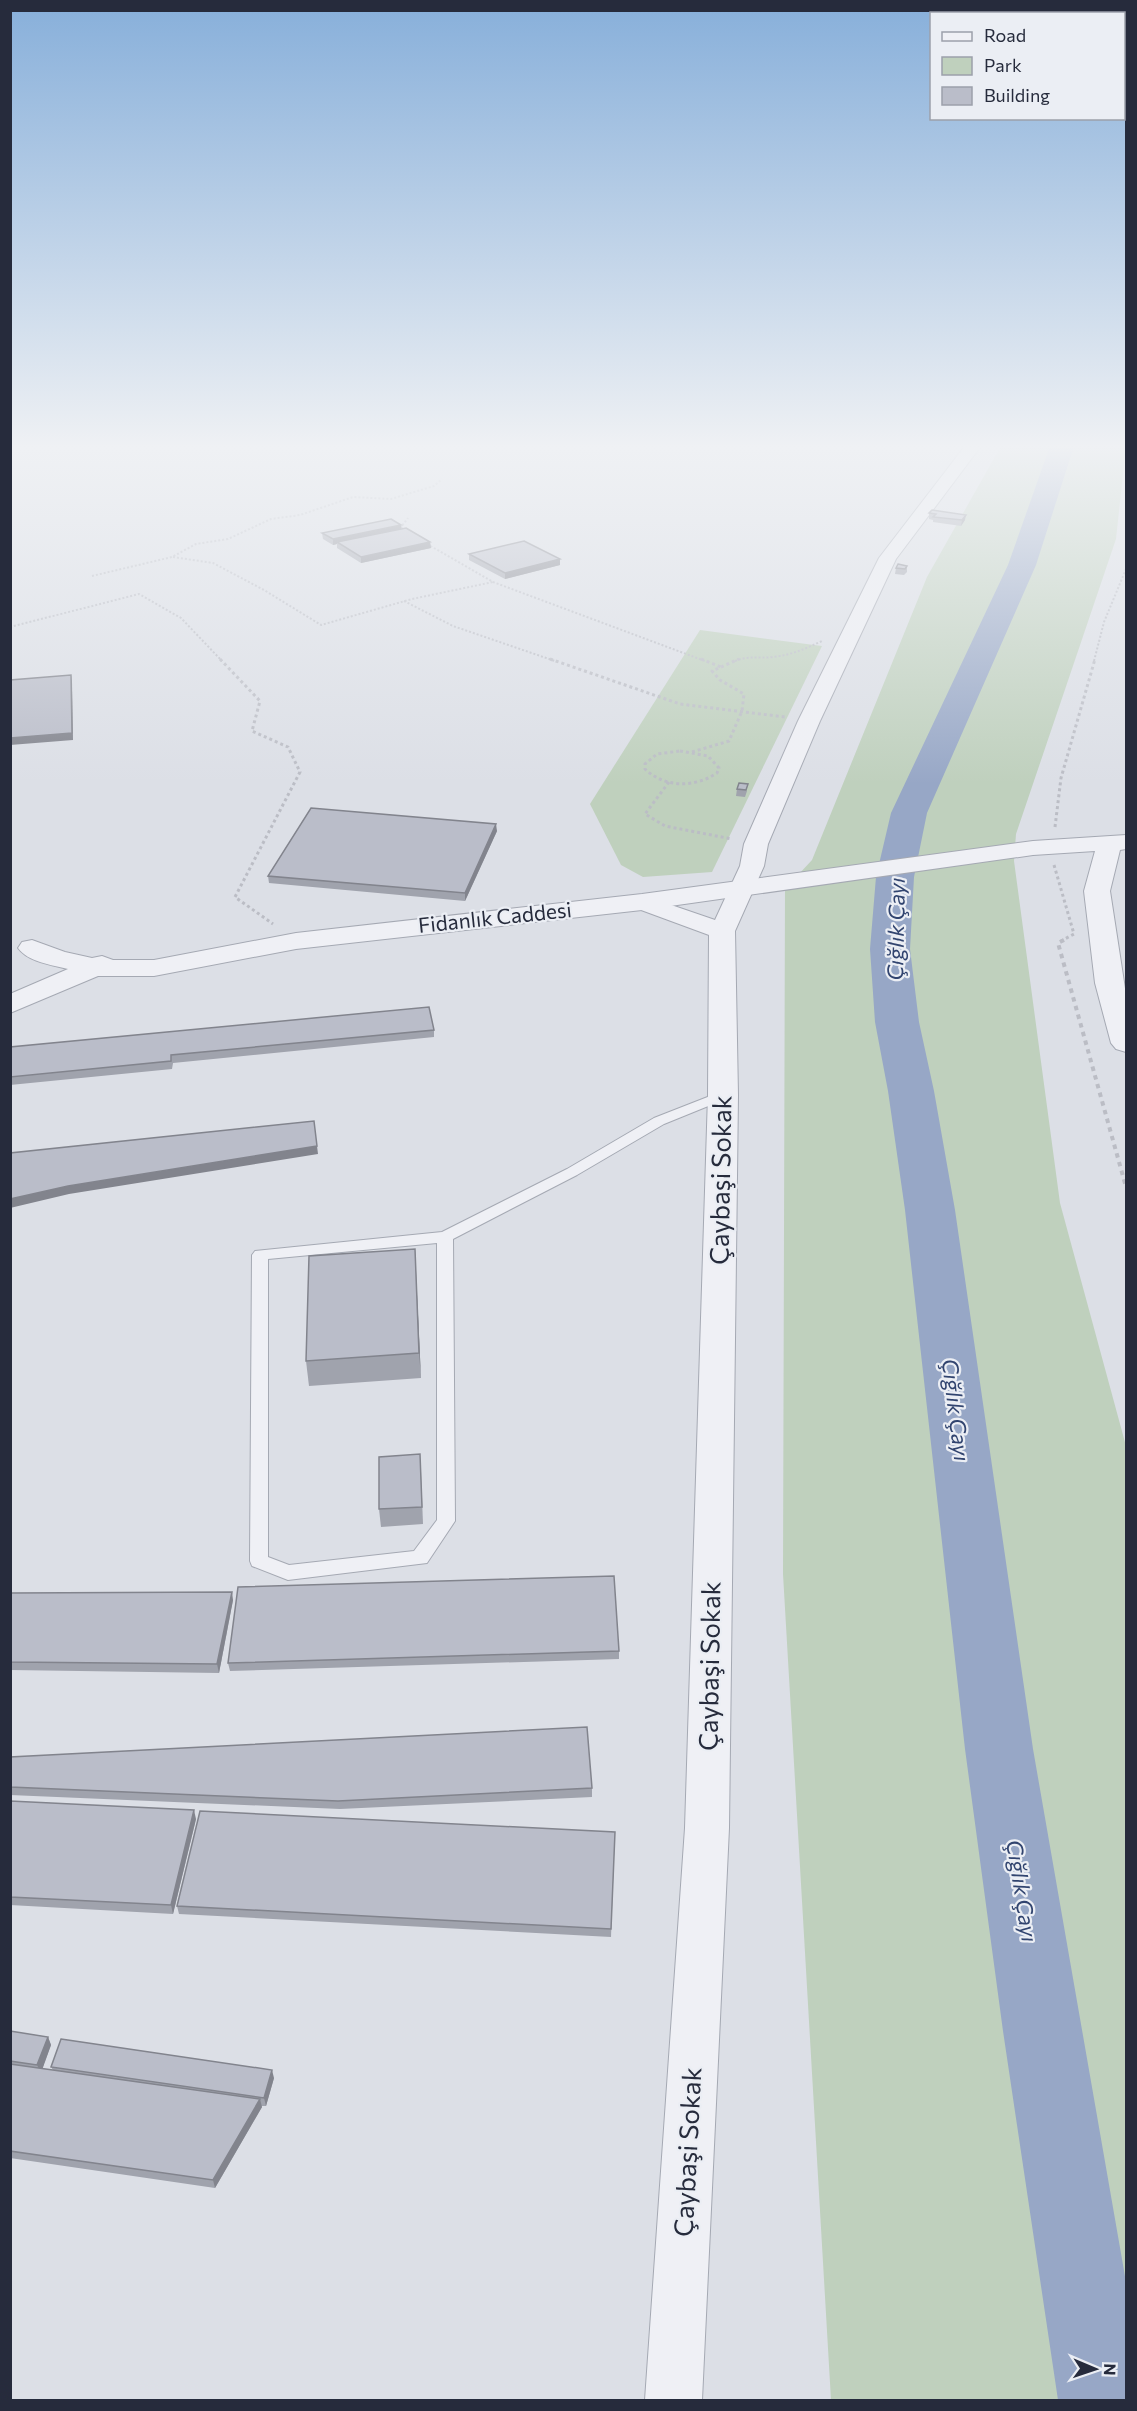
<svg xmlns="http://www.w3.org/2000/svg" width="1137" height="2411" font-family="Commissioner,sans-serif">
	<rect width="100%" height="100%" fill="#dcdfe6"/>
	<g fill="#bfd0bd">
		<polygon points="1001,446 1126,446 1116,539 1016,834 1014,861 1060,1203 1126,1446 1126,2400 831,2400 783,1574 785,889 812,860 927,577"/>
		<polygon points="700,630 822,646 712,872 643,877 621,865 590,804"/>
	</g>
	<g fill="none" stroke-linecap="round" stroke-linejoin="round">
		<polygon fill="#97a7c6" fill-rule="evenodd" points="1050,446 1074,446 1036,565 927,813 914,877 910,949 919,1022 934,1091 955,1210 1033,1749 1126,2282 1126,2400 1058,2400 1003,2031 965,1749 905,1210 888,1091 875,1022 870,949 876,877 891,813 1008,565"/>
		<defs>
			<path id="service" d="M723,1091L728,1092L730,1095L728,1098L664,1124L577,1175L453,1239L455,1521L427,1563L288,1580L252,1566L250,1561L252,1255L255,1251L442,1232L567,1169L654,1118ZM437,1243V1520L414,1551L289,1565L268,1557V1259Z"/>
			<polygon id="minor" points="965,446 981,446 896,559 820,721 768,844 764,866 735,931 738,1095 729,1828 702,2400 645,2400 685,1828 708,1095 709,935 633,907 630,902 633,897 642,895 715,920 740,866 744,844 798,721 879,558"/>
			<path id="tertiary" d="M1126,835V849L1120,850L1110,891L1126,995V1052L1116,1049L1111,1043L1095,983L1084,891L1095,851L1033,855L642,910L296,949L154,976H98L10,1013V994L68,969C52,965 28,962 18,948L22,942L32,940L65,952L92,958L102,956L113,960H154L296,933L642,894L1033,841Z"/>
		</defs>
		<use href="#service" stroke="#a5a9b3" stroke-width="2"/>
		<use href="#minor" stroke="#a5a9b3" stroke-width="2"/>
		<use href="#tertiary" stroke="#a5a9b3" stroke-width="2"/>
		<g stroke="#bbbdc5" stroke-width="2" stroke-dasharray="2 2" stroke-linecap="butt">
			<polyline points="406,530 401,527 408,518"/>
			<polyline points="427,544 493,582 705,661"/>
			<polyline points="173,557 213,563 264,590 321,625 412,599 493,582"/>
			<polyline points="92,576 172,557 196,544 228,539 271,519 300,515 353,497 391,499 434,486 442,479"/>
			<polyline points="404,601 453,626 555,661"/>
			<polyline points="10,627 139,594 181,618 222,661"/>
			<path d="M735,661C749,655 759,659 773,657C791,655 805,649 822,641"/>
			<polyline points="1094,661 1104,622 1126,569"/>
		</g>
		<g stroke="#bbbdc5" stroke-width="3" stroke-dasharray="3 3" stroke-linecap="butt">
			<polyline points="220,659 260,701 252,731 288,747 300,772 235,897 273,924"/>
			<polyline points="550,659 680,704 785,717"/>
			<polyline points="701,659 721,667"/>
			<path d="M680,751L708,756L719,768L717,773C694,788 665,788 645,769V764L657,754Z"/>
			<polyline points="692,752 729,741 742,711 744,694 720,680 712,671 739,659"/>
			<polyline points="669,782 645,814 665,826 732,839"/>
			<polyline points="1055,827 1061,778 1095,659"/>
			<polyline points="1054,865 1074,934 1061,941"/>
		</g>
		<polyline stroke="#bbbdc5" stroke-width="4" stroke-dasharray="4.5 4.5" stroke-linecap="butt" points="1064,940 1058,943 1126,1187"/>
		<use href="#service" fill="#eff0f5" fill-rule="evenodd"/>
		<use href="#minor" fill="#eff0f5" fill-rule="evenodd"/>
		<use href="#tertiary" fill="#eff0f5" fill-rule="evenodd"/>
	</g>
	<g fill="#a0a3ad">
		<polygon points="929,513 965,520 961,526 933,522 933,520 929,519"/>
		<polygon points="402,529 430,542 431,548 361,563 337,548 337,544 333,545 323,539 322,533"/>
		<polygon points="469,554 560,559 560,565 505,579 469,560"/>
		<polygon points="907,566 907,572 904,575 895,574 896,568"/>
		<polygon points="739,783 747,791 745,797 736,796 737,789"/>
		<polygon points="497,831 465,901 269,883 268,876"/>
		<polygon points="434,1030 434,1037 173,1063 172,1069 10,1085 10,1047"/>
		<polygon points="415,1249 421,1378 309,1386 306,1361"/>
		<polygon points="421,1472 423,1524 381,1527 379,1509"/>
		<polygon points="10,1593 233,1600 219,1673 10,1670"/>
		<polygon points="619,1651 619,1659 230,1671 228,1663"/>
		<polygon points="10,1757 592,1788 592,1797 340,1809 10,1795"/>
		<polygon points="10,1801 196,1819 173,1914 10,1905"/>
		<polygon points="615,1832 611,1937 179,1914 177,1906"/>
		<polygon points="10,2031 48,2037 51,2045 42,2069 53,2070 51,2067 274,2078 266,2106 261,2106 262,2107 215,2188 10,2158"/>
	</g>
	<g fill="#82848d">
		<polygon points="966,515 965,520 961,526 962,520"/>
		<polygon points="401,525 402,531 337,542 337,544 333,545 333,539"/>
		<polygon points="430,542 431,548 361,563 361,557"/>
		<polygon points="560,559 560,565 505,579 505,573"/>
		<polygon points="71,675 72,682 73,740 10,745 10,738"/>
		<polygon points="496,824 497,831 465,901 465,893"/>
		<polygon points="317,1146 318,1154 69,1194 10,1208 10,1199 68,1186"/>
		<polygon points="415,1249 416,1274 421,1378 419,1353"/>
		<polygon points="232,1592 233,1600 219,1673 217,1664"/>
		<polygon points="194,1810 196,1819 173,1914 171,1905"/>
		<polygon points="48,2037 51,2045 41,2073 37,2065"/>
		<polygon points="272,2070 274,2078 266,2106 264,2098"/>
		<polygon points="260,2099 262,2107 215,2188 213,2180"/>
	</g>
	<g fill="#babdc9" stroke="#82848d" stroke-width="1.5">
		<polygon points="932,510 966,515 962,520 933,517 936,514 929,513"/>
		<polygon points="391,519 401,525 333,539 322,533"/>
		<polygon points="406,528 430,542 361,557 337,542"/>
		<polygon points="524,541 560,559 505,573 469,554"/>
		<polygon points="898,564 907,566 905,569 896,568"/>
		<polygon points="71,675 72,733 10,738 10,680"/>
		<polygon points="739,783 748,784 746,790 737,789"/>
		<polygon points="311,808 496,824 465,893 268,876"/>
		<polygon points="429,1007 434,1030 171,1055 171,1061 10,1077 10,1047"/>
		<polygon points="314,1121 317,1146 68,1186 10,1199 10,1153"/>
		<polygon points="415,1249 419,1353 306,1361 309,1256"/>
		<polygon points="420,1454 422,1507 379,1509 379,1457"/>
		<polygon points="614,1576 619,1651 228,1663 238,1587"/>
		<polygon points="232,1592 217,1664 10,1662 10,1593"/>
		<polygon points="587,1727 592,1788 338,1801 10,1787 10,1757"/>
		<polygon points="10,1801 194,1810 171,1905 10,1897"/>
		<polygon points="200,1811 615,1832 611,1929 177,1906"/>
		<polygon points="10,2031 48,2037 37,2065 10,2061"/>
		<polygon points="61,2039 272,2070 264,2098 51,2067"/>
		<polygon points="10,2064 260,2099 213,2180 10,2151"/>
	</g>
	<linearGradient id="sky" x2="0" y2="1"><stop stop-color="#87afda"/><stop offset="0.57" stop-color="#eff1f4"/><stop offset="1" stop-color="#eff1f4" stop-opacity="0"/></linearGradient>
	<rect width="1137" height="784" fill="url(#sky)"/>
	<g text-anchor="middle" stroke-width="4.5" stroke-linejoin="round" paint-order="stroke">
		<g font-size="21" fill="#262b3c" stroke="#ebeef4">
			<text transform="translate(495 918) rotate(-6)" y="7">Fidanlık Caddesi</text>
		</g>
		<g font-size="22" font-style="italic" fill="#31446f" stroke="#ebeef4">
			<text transform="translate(896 929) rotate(-89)" y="8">Çığlık Çayı</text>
			<text transform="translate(956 1410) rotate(83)" y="8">Çığlık Çayı</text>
			<text transform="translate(1022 1891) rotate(81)" y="8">Çığlık Çayı</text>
		</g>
		<g font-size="26" fill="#262b3c" stroke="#ebeef4">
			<text transform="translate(721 1180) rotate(-89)" y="9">Çaybaşi Sokak</text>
			<text transform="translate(710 1666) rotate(-89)" y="9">Çaybaşi Sokak</text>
			<text transform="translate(688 2152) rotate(-87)" y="9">Çaybaşi Sokak</text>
		</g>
	</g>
	<rect width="1137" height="2411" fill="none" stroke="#262b3c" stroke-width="24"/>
	<rect x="930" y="12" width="195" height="108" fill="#ebeef4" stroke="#9ca0aa" stroke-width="1.5"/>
	<rect x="942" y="32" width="30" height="9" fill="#eff0f5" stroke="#9ca0aa" stroke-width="1.5"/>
	<text x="984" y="42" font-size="18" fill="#262b3c">Road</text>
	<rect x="942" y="57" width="30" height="18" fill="#bfd0bd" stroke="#9ca0aa" stroke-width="1.5"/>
	<text x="984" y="72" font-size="18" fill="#262b3c">Park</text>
	<rect x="942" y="87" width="30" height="18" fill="#babdc9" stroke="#9ca0aa" stroke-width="1.5"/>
	<text x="984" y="102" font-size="18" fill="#262b3c">Building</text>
	<g transform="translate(1095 2369) rotate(92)" stroke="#ebeef4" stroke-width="4.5" paint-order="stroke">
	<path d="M0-4.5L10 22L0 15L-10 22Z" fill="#262b3c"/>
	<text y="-9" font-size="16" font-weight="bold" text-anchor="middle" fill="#262b3c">N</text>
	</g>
</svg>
